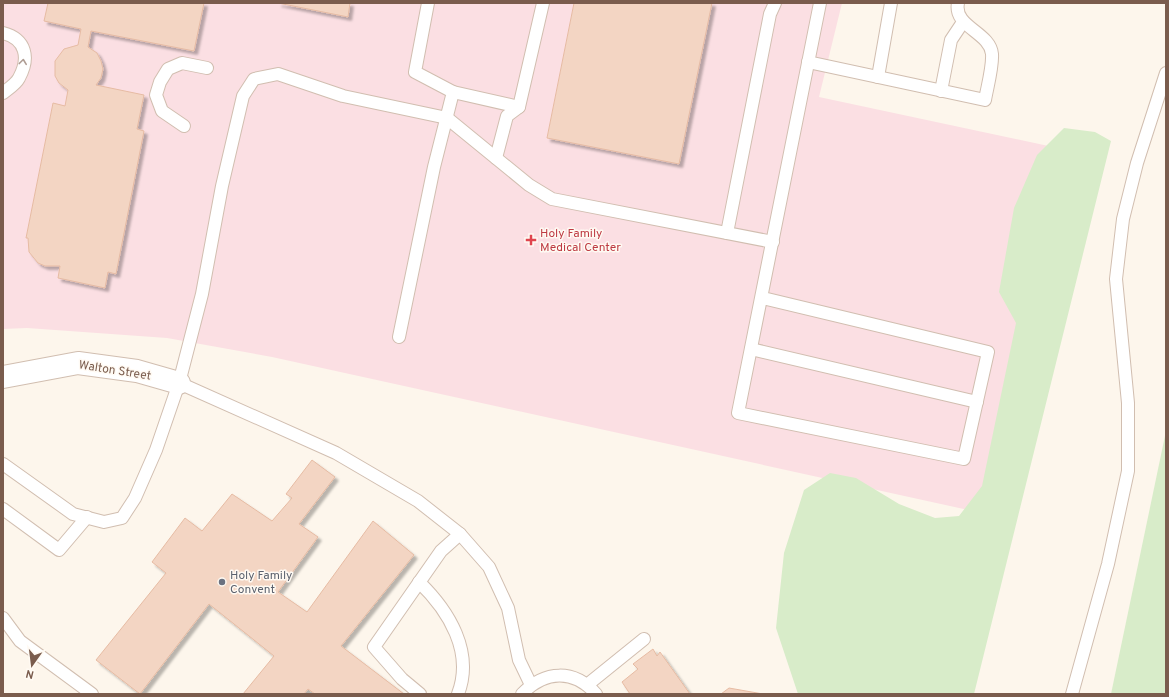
<svg xmlns="http://www.w3.org/2000/svg" width="1169" height="697" font-family="Overpass,sans-serif">
	<defs>
		<filter id="shadow"><feDropShadow dx="3.5" dy="3.5" stdDeviation="1" flood-color="#0004"/></filter>
	</defs>
	<rect width="100%" height="100%" fill="#fdf6ec"/>
	<polygon fill="#fbdfe3" points="3,3 842,3 819,97 1081,153 991,515 272,357 167,338 27,328 3,329"/>
	<g fill="#d8ecc9">
		<polygon points="1064,128 1095,132 1111,141 974,694 798,694 776,628 784,553 804,490 830,473 856,478 899,504 935,518 959,516 982,486 1016,323 999,292 1014,208 1037,155"/>
		<polygon points="1166,431 1166,694 1111,694"/>
	</g>
	<g fill="#f3d5c3" stroke="#e6bba3" filter="url(#shadow)">
		<polygon points="48,3 204,3 194,51 91,31 88,47 97,53 101,61 103,69 101,78 96,85 144,95 137,129 144,131 116,274 108,272 105,288 58,278 60,266 45,266 38,263 29,252 28,238 26,238 53,103 65,106 68,90 59,83 55,76 55,61 64,49 78,45 81,29 44,21"/>
		<polygon points="278,3 350,3 348,17"/>
		<polygon points="574,3 712,3 679,164 547,138"/>
		<polygon points="312,460 335,477 299,524 318,537 278,592 307,612 373,521 414,555 341,646 404,694 315,694 308,689 304,694 243,694 274,656 209,604 140,694 96,660 166,573 152,562 185,518 202,531 232,494 272,521 292,498 286,494"/>
		<polygon points="653,649 657,656 660,652 690,694 630,694 622,682 638,669 633,664"/>
		<polygon points="729,688 763,694 721,694"/>
	</g>
	<g fill="none" stroke-linecap="round" stroke-linejoin="round">
		<defs>
			<g id="service">
				<path d="M3,33C26,39 30,58 19,78C16,84 8,89 3,93"/>
				<path d="M808,62L985,100C987,88 993,67 992,54C990,32 953,27 958,3"/>
				<polyline points="878,77 891,3"/>
				<polyline points="941,91 951,40 963,22"/>
				<polyline points="453,92 519,107"/>
				<polyline points="184,126 162,111 156,95 160,82 168,69 182,63 207,68"/>
				<polyline points="496,158 507,116 519,107 543,3"/>
				<polyline points="727,233 770,14 775,3"/>
				<polyline points="763,298 988,352 964,459 738,413 820,3"/>
				<polyline points="399,337 434,167 453,92 415,72 428,3"/>
				<polyline points="751,349 977,402"/>
				<polyline points="179,383 336,453 418,501 460,534 489,567 508,608 519,660 531,685"/>
				<polyline points="3,464 73,514 104,522 122,518 135,498 156,450 179,383 202,294 222,186 243,96 254,79 278,74 343,96 447,118 529,185 552,199 773,242"/>
				<polyline points="3,509 59,550 87,517"/>
				<path d="M419,582C449,611 474,652 458,694"/>
				<polyline points="3,618 20,641 92,694"/>
				<polyline points="587,685 644,639"/>
				<polyline points="420,694 402,679 374,647 441,551 460,534"/>
				<path d="M522,694C545,670 574,669 596,694"/>
				<polyline points="1072,694 1108,564 1128,471 1128,403 1116,279 1123,219 1137,163 1166,73"/>
			</g>
			<polyline id="minor" points="3,377 78,363 137,371 179,383"/>
		</defs>
		<use href="#service" stroke="#d1beb0" stroke-width="14"/>
		<use href="#minor" stroke="#d1beb0" stroke-width="24"/>
		<use href="#service" stroke="#fff" stroke-width="12"/>
		<use href="#minor" stroke="#fff" stroke-width="22"/>
	</g>
	<defs><path id="oneway-chevron" d="M-2-3.5L2.5 0L-2 3.5" fill="none" stroke-width="1.6" stroke-linecap="round" stroke-linejoin="round"/></defs>
	<use stroke="#af9d94" href="#oneway-chevron" transform="translate(23 62) rotate(-83)"/>
	<path fill="#e0444e" stroke="#fffaf3" stroke-width="1.5" d="M529 234h4v4h4v4h-4v4h-4v-4h-4v-4h4z"/>
	<circle fill="#6b7280" stroke="#fffaf3" stroke-width="1.5" cx="222" cy="582" r="4"/>
	<g text-anchor="middle" stroke-width="3" stroke-linejoin="round" paint-order="stroke">
		<g font-size="12" fill="#be3a42" stroke="#fffaf3" text-anchor="start">
			<text x="540" y="237">Holy Family<tspan x="540" dy="14">Medical Center</tspan></text>
		</g>
		<g font-size="12" fill="#7a5c4d" stroke="#fffaf3">
			<text transform="translate(115 370) rotate(9)" y="4">Walton Street</text>
		</g>
		<g font-size="12" fill="#5b616d" stroke="#fffaf3" text-anchor="start">
			<text x="230" y="579">Holy Family<tspan x="230" dy="14">Convent</tspan></text>
		</g>
	</g>
	<rect width="1169" height="697" fill="none" stroke="#7a5c4d" stroke-width="8"/>
	<g transform="translate(32 665) rotate(194)" stroke="#fffaf3" stroke-width="3" paint-order="stroke">
	<path d="M0-3L7 15L0 10L-7 15Z" fill="#7a5c4d"/>
	<text y="-6" font-size="11" font-weight="bold" text-anchor="middle" fill="#7a5c4d">N</text>
	</g>
</svg>
